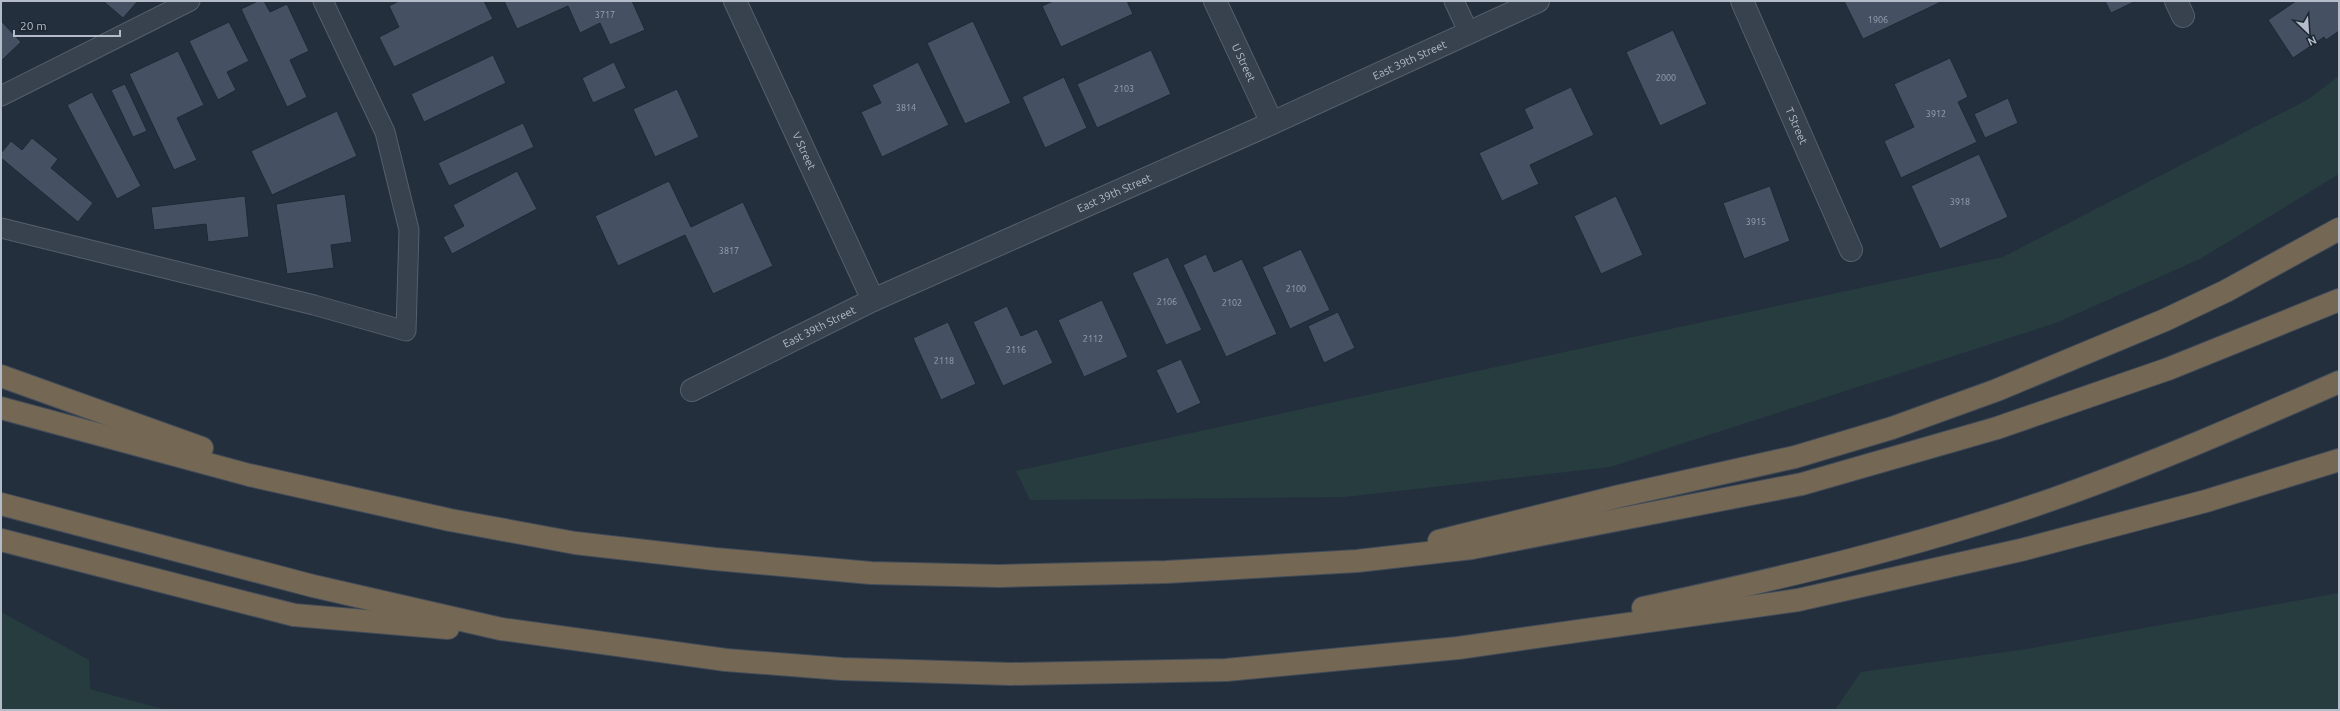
<svg xmlns="http://www.w3.org/2000/svg" width="2340" height="711" font-family="Ubuntu,sans-serif">
	<rect width="100%" height="100%" fill="#242f3e"/>
	<g fill="#263c3f">
		<polygon points="2339,76 2339,174 2200,259 2056,323 1610,467 1345,497 1030,500 1016,471 2003,257 2307,100"/>
		<polygon points="2339,593 2339,710 1835,710 1861,672 2027,649"/>
		<polygon points="1,612 89,660 90,689 166,710 1,710"/>
	</g>
	<g fill="#455162" stroke="#1f2835">
		<polygon points="103,1 138,1 123,18"/>
		<polygon points="258,1 264,1 270,12 287,4 309,51 290,60 307,97 287,107 241,9"/>
		<polygon points="399,1 484,1 493,19 394,67 379,37 399,27 389,6"/>
		<polygon points="504,1 632,1 645,30 610,45 600,23 580,33 568,6 517,29"/>
		<polygon points="1053,1 1127,1 1133,14 1061,47 1042,6"/>
		<polygon points="1844,1 1943,1 1863,39"/>
		<polygon points="2105,1 2136,1 2111,13"/>
		<polygon points="2296,1 2339,1 2339,31 2326,40 2324,37 2293,58 2268,20"/>
		<polygon points="1,21 21,42 1,61"/>
		<polygon points="973,21 1011,103 965,124 927,43"/>
		<polygon points="229,22 249,61 227,72 236,90 218,100 189,41"/>
		<polygon points="1673,30 1707,104 1660,126 1626,52"/>
		<polygon points="1151,50 1171,94 1097,128 1077,84"/>
		<polygon points="178,51 204,105 177,118 197,160 174,170 129,74"/>
		<polygon points="493,55 506,83 424,122 411,94"/>
		<polygon points="1950,58 1968,97 1958,102 1977,142 1901,178 1884,141 1914,127 1894,84"/>
		<polygon points="614,62 626,88 593,103 582,78"/>
		<polygon points="918,62 949,125 882,157 861,112 881,103 872,85"/>
		<polygon points="1064,77 1087,128 1045,148 1022,97"/>
		<polygon points="125,84 147,131 133,137 111,90"/>
		<polygon points="1571,87 1594,135 1530,165 1539,184 1502,201 1479,153 1533,128 1524,109"/>
		<polygon points="677,89 699,137 655,157 633,109"/>
		<polygon points="92,92 141,186 117,199 67,105"/>
		<polygon points="2008,98 2018,123 1985,138 1974,114"/>
		<polygon points="337,111 357,156 272,195 251,151"/>
		<polygon points="523,123 534,147 449,186 438,163"/>
		<polygon points="32,138 58,159 51,168 93,203 78,222 1,158 1,153 11,141 22,150"/>
		<polygon points="1979,154 2008,217 1940,249 1911,186"/>
		<polygon points="517,171 537,209 452,254 443,237 464,226 453,205"/>
		<polygon points="669,181 691,227 743,202 773,266 713,294 685,235 618,266 595,216"/>
		<polygon points="1770,186 1790,241 1744,259 1723,203"/>
		<polygon points="345,194 352,242 331,245 334,268 287,274 276,204"/>
		<polygon points="245,196 249,237 208,242 206,224 154,230 151,207"/>
		<polygon points="1616,196 1643,255 1601,274 1574,216"/>
		<polygon points="1301,249 1330,310 1290,329 1262,267"/>
		<polygon points="1206,254 1214,272 1242,259 1277,334 1226,357 1183,265"/>
		<polygon points="1168,257 1202,330 1166,345 1132,273"/>
		<polygon points="1102,300 1128,357 1084,377 1058,320"/>
		<polygon points="1007,306 1021,336 1037,329 1053,363 1003,386 973,322"/>
		<polygon points="1338,312 1355,348 1324,363 1308,326"/>
		<polygon points="948,322 976,384 941,400 913,338"/>
		<polygon points="1181,359 1201,403 1177,414 1156,370"/>
	</g>
	<g fill="none" stroke-linecap="round" stroke-linejoin="round">
		<defs>
			<g id="service">
				<polyline points="1454,1 1469,33"/>
				<polyline points="1,96 190,1"/>
				<polyline points="1,228 314,305 406,331 409,230 385,132 323,1"/>
			</g>
			<g id="minor">
				<path id="s1" d="M735,1L873,300"/>
				<path id="s2" d="M1215,1L1272,123"/>
				<path id="s3" d="M1742,1L1851,250"/>
				<polyline points="2176,1 2183,16"/>
				<path id="s4" d="M692,390L873,300L1272,123L1538,1"/>
			</g>
			<g id="motorway">
				<polyline points="1,376 202,448"/>
				<polyline points="1,408 249,475 450,520 575,543 715,559 871,573 999,576 1166,572 1357,561 1472,548 1802,484 1997,428 2168,369 2339,300"/>
				<polyline points="1,504 313,586 501,629 726,660 842,669 1011,674 1226,670 1458,648 1798,600 2021,550 2206,501 2339,460"/>
				<polyline points="1,540 294,615 448,628"/>
				<polyline points="1439,541 1620,496 1795,457 1892,428 1997,390 2165,320 2226,291 2339,229"/>
				<path d="M1643,608C1782,578 1921,546 2056,498C2152,464 2246,423 2339,382"/>
			</g>
		</defs>
		<use href="#service" stroke="#565f6c" stroke-width="21"/>
		<use href="#minor" stroke="#565f6c" stroke-width="24"/>
		<use href="#motorway" stroke="#434c59" stroke-width="24"/>
		<use href="#service" stroke="#38414e" stroke-width="19"/>
		<use href="#minor" stroke="#38414e" stroke-width="22"/>
		<use href="#motorway" stroke="#746855" stroke-width="22"/>
	</g>
	<g text-anchor="middle" stroke-width="3" stroke-linejoin="round" paint-order="stroke">
		<g font-size="9" fill="#98a1af">
			<text x="605" y="18">3717</text>
			<text x="1878" y="23">1906</text>
			<text x="1666" y="81">2000</text>
			<text x="1124" y="92">2103</text>
			<text x="906" y="111">3814</text>
			<text x="1936" y="117">3912</text>
			<text x="1960" y="205">3918</text>
			<text x="1756" y="225">3915</text>
			<text x="729" y="254">3817</text>
			<text x="1296" y="292">2100</text>
			<text x="1167" y="305">2106</text>
			<text x="1232" y="306">2102</text>
			<text x="1093" y="342">2112</text>
			<text x="1016" y="353">2116</text>
			<text x="944" y="364">2118</text>
		</g>
		<g font-size="11" fill="#b4bcc9" stroke="#1d2633">
			<text dy="4" stroke="none"><textPath href="#s4" startOffset="790">East 39th Street</textPath></text>
			<text dy="4" stroke="none"><textPath href="#s2" startOffset="68">U Street</textPath></text>
			<text dy="4" stroke="none"><textPath href="#s3" startOffset="136">T Street</textPath></text>
			<text dy="4" stroke="none"><textPath href="#s1" startOffset="165">V Street</textPath></text>
			<text dy="4" stroke="none"><textPath href="#s4" startOffset="466">East 39th Street</textPath></text>
			<text dy="4" stroke="none"><textPath href="#s4" startOffset="142">East 39th Street</textPath></text>
		</g>
	</g>
	<rect width="2340" height="711" fill="none" stroke="#b4bcc9" stroke-width="4"/>
	<g transform="translate(2308 32) rotate(155)" stroke="#1d2633" stroke-width="3" paint-order="stroke">
	<path d="M0-3L7 15L0 10L-7 15Z" fill="#b4bcc9"/>
	<text y="-6" font-size="11" font-weight="bold" text-anchor="middle" fill="#b4bcc9">N</text>
	</g>
	<path d="M14 30v6h106v-6" fill="none" stroke="#b4bcc9" stroke-width="2"/>
	<text x="20" y="30" font-size="12" fill="#b4bcc9" stroke="#1d2633" stroke-width="3" paint-order="stroke">20 m</text>
</svg>
